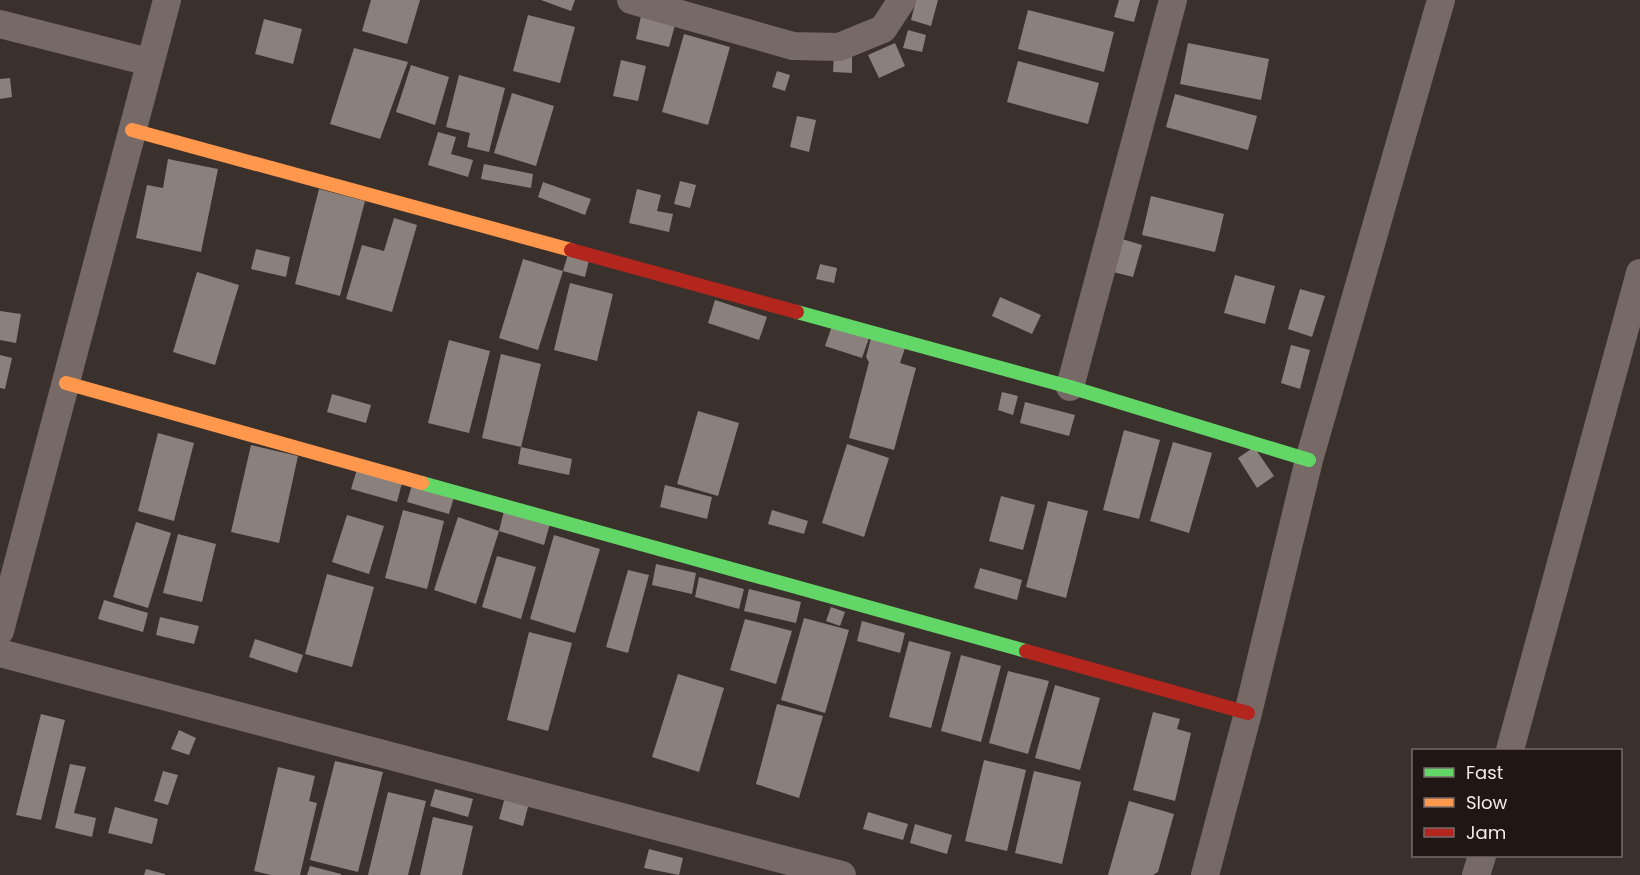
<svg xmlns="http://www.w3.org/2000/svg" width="1640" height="875" font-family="Poppins,sans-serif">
	<rect width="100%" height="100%" fill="#3a302c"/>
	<g fill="#8a817d">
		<polygon points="371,0 420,0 407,44 362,31"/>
		<polygon points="541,0 575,0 571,11"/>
		<polygon points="916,0 938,0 931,26 911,20"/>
		<polygon points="1119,0 1140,0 1134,22 1114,17"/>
		<polygon points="1028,10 1114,32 1104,72 1018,49"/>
		<polygon points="528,15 575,27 560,83 513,71"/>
		<polygon points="641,16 675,25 669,47 636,39"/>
		<polygon points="264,19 302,29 293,64 255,54"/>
		<polygon points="908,30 926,35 922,52 903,48"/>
		<polygon points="684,34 730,47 708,125 662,112"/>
		<polygon points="895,43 905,66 879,78 868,55"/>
		<polygon points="1188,43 1269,59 1261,100 1180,84"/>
		<polygon points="354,48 408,62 380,139 330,124"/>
		<polygon points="834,53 852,54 852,73 833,72"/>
		<polygon points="621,60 646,66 638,101 613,96"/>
		<polygon points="1018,61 1099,83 1088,124 1007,102"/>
		<polygon points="411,65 449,77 435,125 396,112"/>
		<polygon points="777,71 790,75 785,91 772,87"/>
		<polygon points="459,75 505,88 489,152 467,147 470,133 446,127"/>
		<polygon points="10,78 12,97 0,99 0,79"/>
		<polygon points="512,93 554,106 536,166 494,153"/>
		<polygon points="1175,94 1257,116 1248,150 1166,127"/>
		<polygon points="797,116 816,120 809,152 790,147"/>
		<polygon points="438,132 456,137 451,154 473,160 468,177 428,165"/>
		<polygon points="168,159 218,169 201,252 136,238 147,185 163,188"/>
		<polygon points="484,164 533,174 531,188 481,179"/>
		<polygon points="680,181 696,185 690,208 674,204"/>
		<polygon points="543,182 591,199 585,215 538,197"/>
		<polygon points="319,189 365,201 340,296 295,284"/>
		<polygon points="637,189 661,195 657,211 673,214 669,232 629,223"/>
		<polygon points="1151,196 1224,214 1215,252 1142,235"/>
		<polygon points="394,218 417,225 392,312 346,299 362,245 384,251"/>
		<polygon points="1122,239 1142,245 1133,277 1113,272"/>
		<polygon points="256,249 290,257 286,277 251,269"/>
		<polygon points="568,254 589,260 585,277 563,271"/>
		<polygon points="523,259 563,271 538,350 499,338"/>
		<polygon points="820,264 837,268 834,283 816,279"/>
		<polygon points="197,272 239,285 215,365 173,352"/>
		<polygon points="1235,275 1275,286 1265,324 1224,313"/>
		<polygon points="570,283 613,294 597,361 554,350"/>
		<polygon points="1300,289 1325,296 1312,337 1288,329"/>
		<polygon points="1000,297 1041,315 1032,334 992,316"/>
		<polygon points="715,300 767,317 759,340 708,323"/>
		<polygon points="0,311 21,314 16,343 0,340"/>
		<polygon points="832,326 869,338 862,358 825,346"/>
		<polygon points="871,338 905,348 900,363 916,368 894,450 849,438 869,362 866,357"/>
		<polygon points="449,340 490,351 469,433 428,423"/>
		<polygon points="1291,345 1310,350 1300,389 1281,383"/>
		<polygon points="501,354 541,364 521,447 482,438"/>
		<polygon points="0,355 12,358 5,389 0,388"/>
		<polygon points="1002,392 1018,396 1013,415 998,410"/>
		<polygon points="332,394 371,405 366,423 327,412"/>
		<polygon points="1025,402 1075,415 1069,436 1020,423"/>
		<polygon points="698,411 739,423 718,496 677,484"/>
		<polygon points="1124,430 1160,440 1139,519 1103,510"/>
		<polygon points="158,433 194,443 174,521 138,511"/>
		<polygon points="1173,442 1212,453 1189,533 1150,521"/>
		<polygon points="847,444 889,458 864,537 822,523"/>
		<polygon points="251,445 298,456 279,543 231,532"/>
		<polygon points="521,447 572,459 569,475 518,464"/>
		<polygon points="1254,447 1274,476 1257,488 1238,458"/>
		<polygon points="358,466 403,479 397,502 351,489"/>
		<polygon points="412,485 454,497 449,514 407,502"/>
		<polygon points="665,485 712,497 707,519 660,507"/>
		<polygon points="1001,496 1035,505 1023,550 989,541"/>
		<polygon points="1048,501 1088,511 1066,598 1026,587"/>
		<polygon points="505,507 551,520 544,545 499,531 476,604 434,590 458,517 499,531"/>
		<polygon points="403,510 444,521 427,589 385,578"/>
		<polygon points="772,510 808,521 804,534 768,524"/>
		<polygon points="347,515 384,526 369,574 332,562"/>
		<polygon points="136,522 171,533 148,608 113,597"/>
		<polygon points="178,534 216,544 202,602 163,593"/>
		<polygon points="554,535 600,549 575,633 530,619"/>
		<polygon points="497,556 536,567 521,619 482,607"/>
		<polygon points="656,564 696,573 692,594 652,585"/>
		<polygon points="980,568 1022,580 1017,600 974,588"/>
		<polygon points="628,570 649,575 628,653 606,647"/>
		<polygon points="327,574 374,587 352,667 305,654"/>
		<polygon points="699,577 744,589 739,609 695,597"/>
		<polygon points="749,589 801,602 796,623 744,611"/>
		<polygon points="104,600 148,613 143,632 98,619"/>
		<polygon points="831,607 845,612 840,626 826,621"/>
		<polygon points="160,617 199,626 194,644 156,635"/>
		<polygon points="804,618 849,630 825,713 781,700"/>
		<polygon points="745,619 792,631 776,684 730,670"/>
		<polygon points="862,621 905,633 900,653 857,641"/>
		<polygon points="529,632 572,643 548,731 507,720"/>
		<polygon points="255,639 303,655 297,673 249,657"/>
		<polygon points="909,641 951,652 931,728 889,717"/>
		<polygon points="961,655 1001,666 981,742 941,731"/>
		<polygon points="1008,671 1049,681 1028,754 989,743"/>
		<polygon points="678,674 724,688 699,772 652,757"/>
		<polygon points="1055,685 1100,698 1080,770 1035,758"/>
		<polygon points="777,704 823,716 799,798 756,784"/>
		<polygon points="1153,712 1180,719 1177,729 1191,733 1175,801 1133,790"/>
		<polygon points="41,714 65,720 41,820 16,815"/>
		<polygon points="179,730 196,738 189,755 171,749"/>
		<polygon points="984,760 1026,770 1007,851 965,841"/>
		<polygon points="335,761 383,772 358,872 310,860"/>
		<polygon points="70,764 86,767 74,813 96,818 92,837 55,828"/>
		<polygon points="278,767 315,776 309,801 317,803 300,875 271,875 254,871"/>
		<polygon points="163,771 178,775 168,805 154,801"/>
		<polygon points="1034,771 1081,782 1062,864 1015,853"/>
		<polygon points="435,789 473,799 468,817 430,806"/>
		<polygon points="388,792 426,801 408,875 368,875"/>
		<polygon points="505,797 529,803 523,826 499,819"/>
		<polygon points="1129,801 1174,814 1158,872 1153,875 1108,875"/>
		<polygon points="115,807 158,819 152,844 108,833"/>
		<polygon points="868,812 908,824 903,840 863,829"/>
		<polygon points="433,817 473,826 462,875 420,875"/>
		<polygon points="915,824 952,835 947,854 910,843"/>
		<polygon points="649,849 683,858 679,875 644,868"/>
		<polygon points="310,866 341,874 341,875 307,875"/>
		<polygon points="146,869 165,874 165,875 144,875"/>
	</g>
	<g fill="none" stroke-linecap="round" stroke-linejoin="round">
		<g stroke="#766966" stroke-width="28">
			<polyline points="631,0 793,46 839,47 883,29 902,0"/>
			<polyline points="0,24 149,62"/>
			<polyline points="1070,387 1173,0"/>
			<polyline points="0,631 167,0"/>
			<polyline points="0,653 842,875"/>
			<polyline points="1510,750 1640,273"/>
			<polyline points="1205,875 1248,713 1309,460 1441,0"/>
			<polyline points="1476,875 1482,856"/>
		</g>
		<g stroke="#63d668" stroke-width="14">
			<polyline points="797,312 1070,387 1309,460"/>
			<polyline points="422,483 1026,651"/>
		</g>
		<g stroke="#ff974d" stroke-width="14">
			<polyline points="132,130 571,250"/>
			<polyline points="66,383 422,483"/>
		</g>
		<g stroke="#b3261e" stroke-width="14">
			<polyline points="571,250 797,312"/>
			<polyline points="1026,651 1248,713"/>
		</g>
	</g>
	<rect x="1412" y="749" width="210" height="108" fill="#201714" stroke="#766b68" stroke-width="1.5"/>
	<rect x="1424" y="768" width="30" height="9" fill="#63d668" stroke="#766b68" stroke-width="1.5"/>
	<text x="1466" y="779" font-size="18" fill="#f8eae6">Fast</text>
	<rect x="1424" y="798" width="30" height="9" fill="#ff974d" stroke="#766b68" stroke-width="1.5"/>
	<text x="1466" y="809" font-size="18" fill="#f8eae6">Slow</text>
	<rect x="1424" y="828" width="30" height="9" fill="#b3261e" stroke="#766b68" stroke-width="1.5"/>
	<text x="1466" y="839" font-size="18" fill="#f8eae6">Jam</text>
</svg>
